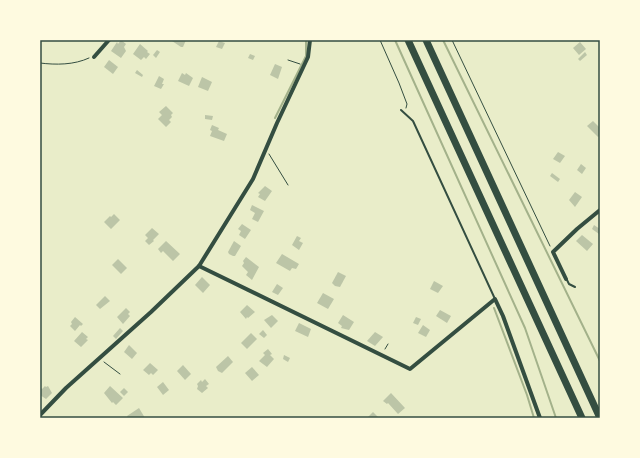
<svg xmlns="http://www.w3.org/2000/svg" width="640" height="458" font-family="'Crimson Pro',serif">
	<rect width="100%" height="100%" fill="#e9edc9"/>
	<g fill="none" stroke-linecap="round" stroke-linejoin="round">
		<g stroke="#a3b18a" stroke-width="2">
			<polyline points="395,40 525,328 556,418"/>
			<polyline points="443,40 600,361"/>
			<polyline points="275,118 306,56 306,40"/>
			<polyline points="494,308 527,395 534,418"/>
		</g>
	</g>
	<g fill="#bcc5a7">
		<polygon points="121,40 126,44 124,47 126,51 121,58 111,51 117,42 118,44"/>
		<polygon points="173,40 186,40 183,47 181,47 172,41"/>
		<polygon points="219,41 225,43 222,49 216,47"/>
		<polygon points="580,42 586,49 579,55 573,48"/>
		<polygon points="140,44 148,51 147,52 150,54 146,59 144,57 141,60 133,54"/>
		<polygon points="157,50 160,52 156,58 153,55"/>
		<polygon points="585,52 587,55 580,61 578,59"/>
		<polygon points="250,54 255,56 253,60 248,58"/>
		<polygon points="109,60 118,67 113,74 104,67"/>
		<polygon points="275,64 282,67 278,79 270,75"/>
		<polygon points="137,70 143,75 142,77 135,73"/>
		<polygon points="182,73 185,75 186,73 193,78 189,86 178,81"/>
		<polygon points="159,76 164,79 162,84 164,84 161,89 154,86"/>
		<polygon points="202,77 212,82 208,91 198,87"/>
		<polygon points="166,106 173,113 171,115 172,117 169,120 171,122 166,127 158,119 162,115 159,112"/>
		<polygon points="205,115 213,116 212,120 205,119"/>
		<polygon points="593,121 600,128 600,135 598,137 587,126"/>
		<polygon points="212,125 219,128 218,130 227,134 224,141 210,136 212,131 210,130"/>
		<polygon points="558,152 565,156 560,163 553,159"/>
		<polygon points="581,164 586,168 582,174 577,170"/>
		<polygon points="552,173 560,179 558,182 550,176"/>
		<polygon points="265,186 272,191 265,201 258,197 260,194 258,193"/>
		<polygon points="575,192 582,197 575,207 569,200"/>
		<polygon points="252,205 264,211 258,222 252,219 255,213 250,210"/>
		<polygon points="114,214 120,220 111,229 104,222 110,216 111,217"/>
		<polygon points="242,224 251,230 245,239 239,235 241,231 238,229"/>
		<polygon points="594,225 600,229 599,234 592,229"/>
		<polygon points="152,228 159,234 153,240 154,241 149,245 145,241 148,238 145,235"/>
		<polygon points="582,235 593,244 587,251 576,241"/>
		<polygon points="297,236 301,238 299,241 303,243 299,250 292,245"/>
		<polygon points="166,241 180,254 173,261 163,251 161,253 158,249"/>
		<polygon points="234,241 241,246 235,256 233,256 229,254 228,252"/>
		<polygon points="282,254 299,264 296,269 292,268 290,271 276,263"/>
		<polygon points="246,257 259,267 252,280 246,275 248,272 242,266 244,263 243,261"/>
		<polygon points="118,259 127,268 121,274 112,265"/>
		<polygon points="338,272 346,276 340,287 335,286 332,283"/>
		<polygon points="202,277 210,285 203,293 195,285"/>
		<polygon points="434,281 443,286 438,293 430,289"/>
		<polygon points="277,284 283,288 278,295 272,292"/>
		<polygon points="323,293 334,299 328,309 317,303"/>
		<polygon points="105,296 110,301 100,309 96,305"/>
		<polygon points="247,305 255,312 248,318 247,317 246,319 240,312"/>
		<polygon points="126,308 130,312 128,314 130,316 123,324 117,317"/>
		<polygon points="440,310 451,316 447,323 436,316"/>
		<polygon points="272,315 278,321 271,328 264,320"/>
		<polygon points="343,315 354,322 349,330 341,328 342,326 338,323"/>
		<polygon points="75,317 83,324 81,326 80,325 75,331 70,326 72,324 71,322"/>
		<polygon points="416,317 421,319 418,325 413,323"/>
		<polygon points="299,323 311,329 308,337 295,331"/>
		<polygon points="423,325 430,330 426,337 418,333"/>
		<polygon points="120,328 123,331 116,339 113,336"/>
		<polygon points="263,330 267,335 264,338 259,334"/>
		<polygon points="82,332 88,337 86,339 88,340 81,347 74,341"/>
		<polygon points="375,332 383,337 375,346 367,341"/>
		<polygon points="251,333 257,339 247,349 241,343"/>
		<polygon points="129,345 137,353 132,359 124,352"/>
		<polygon points="268,349 272,354 270,355 274,359 267,367 259,361 265,355 263,353"/>
		<polygon points="284,355 290,358 288,362 283,359"/>
		<polygon points="228,356 233,362 222,373 218,371 216,367"/>
		<polygon points="150,363 158,370 153,375 151,373 149,375 143,370"/>
		<polygon points="183,365 191,374 185,380 177,371"/>
		<polygon points="252,367 259,375 252,381 245,373"/>
		<polygon points="205,379 209,384 206,386 208,388 202,393 197,389 198,386 197,384 201,380 202,382"/>
		<polygon points="163,382 169,390 163,395 157,387"/>
		<polygon points="45,386 46,387 48,386 52,393 46,399 40,395 40,387 42,389"/>
		<polygon points="110,386 123,398 116,405 113,402 112,403 104,393"/>
		<polygon points="124,388 128,392 124,396 120,392"/>
		<polygon points="391,393 405,408 398,414 388,403 387,404 383,401"/>
		<polygon points="139,408 145,418 128,418 127,416"/>
		<polygon points="373,412 379,418 367,418"/>
	</g>
	<g fill="none" stroke-linecap="round" stroke-linejoin="round">
		<g stroke="#344e41" stroke-width="1">
			<polyline points="380,40 399,83 407,104 406,108"/>
			<polyline points="452,40 550,246"/>
			<polyline points="288,60 300,64"/>
			<path d="M40,63C56,65 74,65 89,58"/>
			<polyline points="269,154 288,185"/>
			<polyline points="385,349 388,344"/>
			<polyline points="104,362 120,374"/>
		</g>
		<g stroke="#344e41" stroke-width="2">
			<polyline points="401,110 413,121 495,299"/>
			<polyline points="567,280 569,284 575,287"/>
		</g>
		<g stroke="#344e41" stroke-width="4">
			<polyline points="94,57 109,40"/>
			<polyline points="199,266 410,369 495,299 503,316 540,418"/>
			<polyline points="566,279 553,252 577,229 600,210"/>
			<polyline points="40,415 66,388 151,312 199,266 253,179 277,123 308,57 310,40"/>
		</g>
		<g stroke="#344e41" stroke-width="7">
			<polyline points="408,40 582,418"/>
			<polyline points="426,40 600,418"/>
		</g>
	</g>
	<rect width="640" height="458" fill="none" stroke="#fefae0" stroke-width="82"/>
	<rect x="41" y="41" width="558" height="376" fill="none" stroke="#344e41" stroke-width="1.5"/>
</svg>
